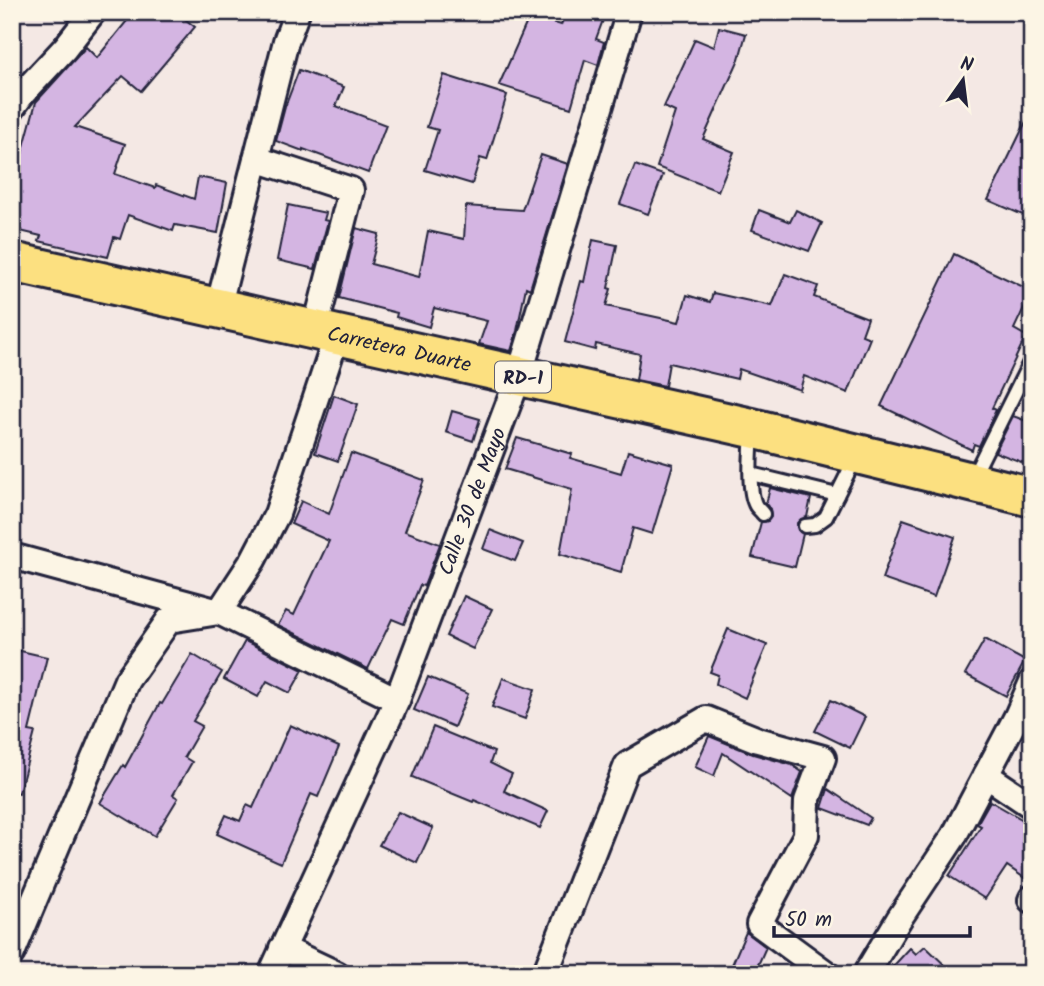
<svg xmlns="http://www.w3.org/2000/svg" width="1044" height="986" font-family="Kalam,sans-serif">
	<rect width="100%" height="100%" fill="#f4e8e4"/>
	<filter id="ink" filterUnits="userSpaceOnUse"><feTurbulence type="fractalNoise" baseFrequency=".0143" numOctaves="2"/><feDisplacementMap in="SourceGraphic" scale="14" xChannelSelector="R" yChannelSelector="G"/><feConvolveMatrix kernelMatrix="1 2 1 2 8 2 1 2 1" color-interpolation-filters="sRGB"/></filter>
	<g filter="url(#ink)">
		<g fill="#d4b5e2" stroke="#22223b" stroke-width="2">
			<polygon points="134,12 176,12 195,27 141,91 123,76 75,127 125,144 115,174 155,188 156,185 194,199 198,177 227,183 218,233 175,225 173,231 128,215 120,239 114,237 108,257 39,241 41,236 12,229 12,191 36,102 86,47 97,58"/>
			<polygon points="566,12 606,12 596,39 604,42 598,65 585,60 571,108 499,85 530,15 561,25"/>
			<polygon points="719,27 746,34 739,59 703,139 734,152 718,191 657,167 675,112 664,107 695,39 714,47"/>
			<polygon points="299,70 344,87 336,106 386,125 368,173 303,149 303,151 276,141 285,107"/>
			<polygon points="444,75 507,95 487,160 480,158 472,184 425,170 438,130 427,127"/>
			<polygon points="1032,109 1032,219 988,200"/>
			<polygon points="541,155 568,164 530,289 526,287 517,331 511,351 479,344 487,321 434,308 429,327 396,317 397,313 339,298 356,228 379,234 371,264 419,277 428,231 464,239 466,206 522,210"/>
			<polygon points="635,165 663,175 648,214 620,204"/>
			<polygon points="288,205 326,213 324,220 328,221 315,269 277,260"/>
			<polygon points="759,210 790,222 796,210 822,223 809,251 752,230"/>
			<polygon points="593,240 617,245 608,288 611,289 606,306 679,322 687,295 710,302 713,293 772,306 785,274 818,286 814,297 868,318 862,335 870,338 848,393 804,376 800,390 739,369 737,379 669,363 665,386 636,380 640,354 596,344 595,350 565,342 581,281 584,282"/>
			<polygon points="954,254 1032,291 1014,329 1026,336 992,408 996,410 979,446 974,444 972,450 881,406"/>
			<polygon points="334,395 358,404 338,461 315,453"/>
			<polygon points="452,411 480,419 473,441 446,432"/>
			<polygon points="1013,416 1032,423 1032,466 995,452"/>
			<polygon points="517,438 572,454 570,458 621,473 628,451 673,464 652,534 633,528 621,572 560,554 572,489 505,469"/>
			<polygon points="351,453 424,480 405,531 440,544 424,586 420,585 404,624 392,619 368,669 278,625 286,611 294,615 329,541 291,524 301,501 329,514"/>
			<polygon points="770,488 811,498 807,517 801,519 797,523 798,530 803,534 795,567 752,557 761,522 768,521 771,517 770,509 766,504"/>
			<polygon points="903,519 955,537 934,597 882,579"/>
			<polygon points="490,530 523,543 515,561 483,549"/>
			<polygon points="464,596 492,609 473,649 446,636"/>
			<polygon points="728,629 767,645 745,698 716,684 718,675 710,672"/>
			<polygon points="985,639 1025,661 1006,696 965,674"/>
			<polygon points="245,641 303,670 290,693 267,681 258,697 224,679"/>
			<polygon points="12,649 47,657 29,731 35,732 19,793 12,792"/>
			<polygon points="192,654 222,672 193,721 202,726 184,757 192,762 173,795 178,798 155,836 100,803 123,765 125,767 160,703 162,704"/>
			<polygon points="428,677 468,694 454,727 414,710"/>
			<polygon points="503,678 535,689 525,719 492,707"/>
			<polygon points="831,700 865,717 850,748 815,731"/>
			<polygon points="290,725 339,747 318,797 311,794 281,863 217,834 226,815 240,821 247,805 253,808"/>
			<polygon points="433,727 494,752 490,763 512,774 504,791 548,811 540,828 474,800 473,802 412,777"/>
			<polygon points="709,736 753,754 792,765 802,772 792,799 723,753 714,776 695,767"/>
			<polygon points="828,789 871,818 867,825 822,808"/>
			<polygon points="990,801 1032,825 1032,883 1007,866 985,899 949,876 981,826 977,824"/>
			<polygon points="398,812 433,828 417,863 379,845"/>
			<polygon points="746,932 766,947 754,974 728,974"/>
			<polygon points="925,946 954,974 886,974 910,948 916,954"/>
		</g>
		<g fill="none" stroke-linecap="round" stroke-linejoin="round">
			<defs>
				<g id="service">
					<path d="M752,432C751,450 747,491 756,506C758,509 761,511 763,514"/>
					<polyline points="751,474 837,495"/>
					<polyline points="972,479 1032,358"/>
					<polyline points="805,526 815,525 826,517 856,457"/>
				</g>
				<g id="minor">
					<polyline points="12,108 23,93 65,48 93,12"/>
					<polyline points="256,159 351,190 315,330"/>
					<polyline points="218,308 286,41 297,12"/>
					<polyline points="12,556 219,612 397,700"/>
					<polyline points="986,775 1032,806"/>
					<polyline points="1031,900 1032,898"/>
					<polyline points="282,948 337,974"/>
					<polyline points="12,953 127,680 169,620 219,612 253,560 277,514 337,335"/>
					<path id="s1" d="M271,974L397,700L519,376L629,12"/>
					<polyline points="545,974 627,765 706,719 758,740 823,758 807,801 806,835 759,924 827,974"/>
					<polyline points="866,974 899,919 954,836 1017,716 1032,682"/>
				</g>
				<g id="primary">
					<path id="s2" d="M12,262L752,428L1032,497"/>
				</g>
			</defs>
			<use href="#service" stroke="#22223b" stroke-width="18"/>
			<use href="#minor" stroke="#22223b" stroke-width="30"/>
			<use href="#primary" stroke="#22223b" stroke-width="44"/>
			<use href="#service" stroke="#fcf5e5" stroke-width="12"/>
			<use href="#minor" stroke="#fcf5e5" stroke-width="24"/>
			<use href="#primary" stroke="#fce080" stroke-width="38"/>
		</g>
	</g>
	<g text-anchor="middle" stroke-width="7" stroke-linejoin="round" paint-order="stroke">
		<rect fill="#fcf5e5" stroke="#63616e" stroke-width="2" x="495" y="361.5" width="56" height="31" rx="5"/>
		<g font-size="19" font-weight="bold" fill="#22223b">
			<text x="523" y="384">RD-1</text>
		</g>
		<g font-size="21" fill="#22223b" stroke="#fcf5e5">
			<text dy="7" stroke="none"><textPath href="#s2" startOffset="397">Carretera Duarte</textPath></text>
			<text dy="7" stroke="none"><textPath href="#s1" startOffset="514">Calle 30 de Mayo</textPath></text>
		</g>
	</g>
	<rect width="1044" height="986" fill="none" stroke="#fcf5e5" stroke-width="42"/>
	<rect x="21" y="21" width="1002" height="944" fill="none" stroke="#22223b" stroke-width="2.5" filter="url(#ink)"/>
	<g transform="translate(963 80) rotate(14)" stroke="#fcf5e5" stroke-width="5" paint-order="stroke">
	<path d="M0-5L12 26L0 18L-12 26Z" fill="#22223b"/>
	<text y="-10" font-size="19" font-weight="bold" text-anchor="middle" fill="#22223b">N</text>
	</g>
	<path d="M774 926v10h196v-10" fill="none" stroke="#22223b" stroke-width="3.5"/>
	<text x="785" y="926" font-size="21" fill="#22223b" stroke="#fcf5e5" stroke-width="5" paint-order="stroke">50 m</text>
</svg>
